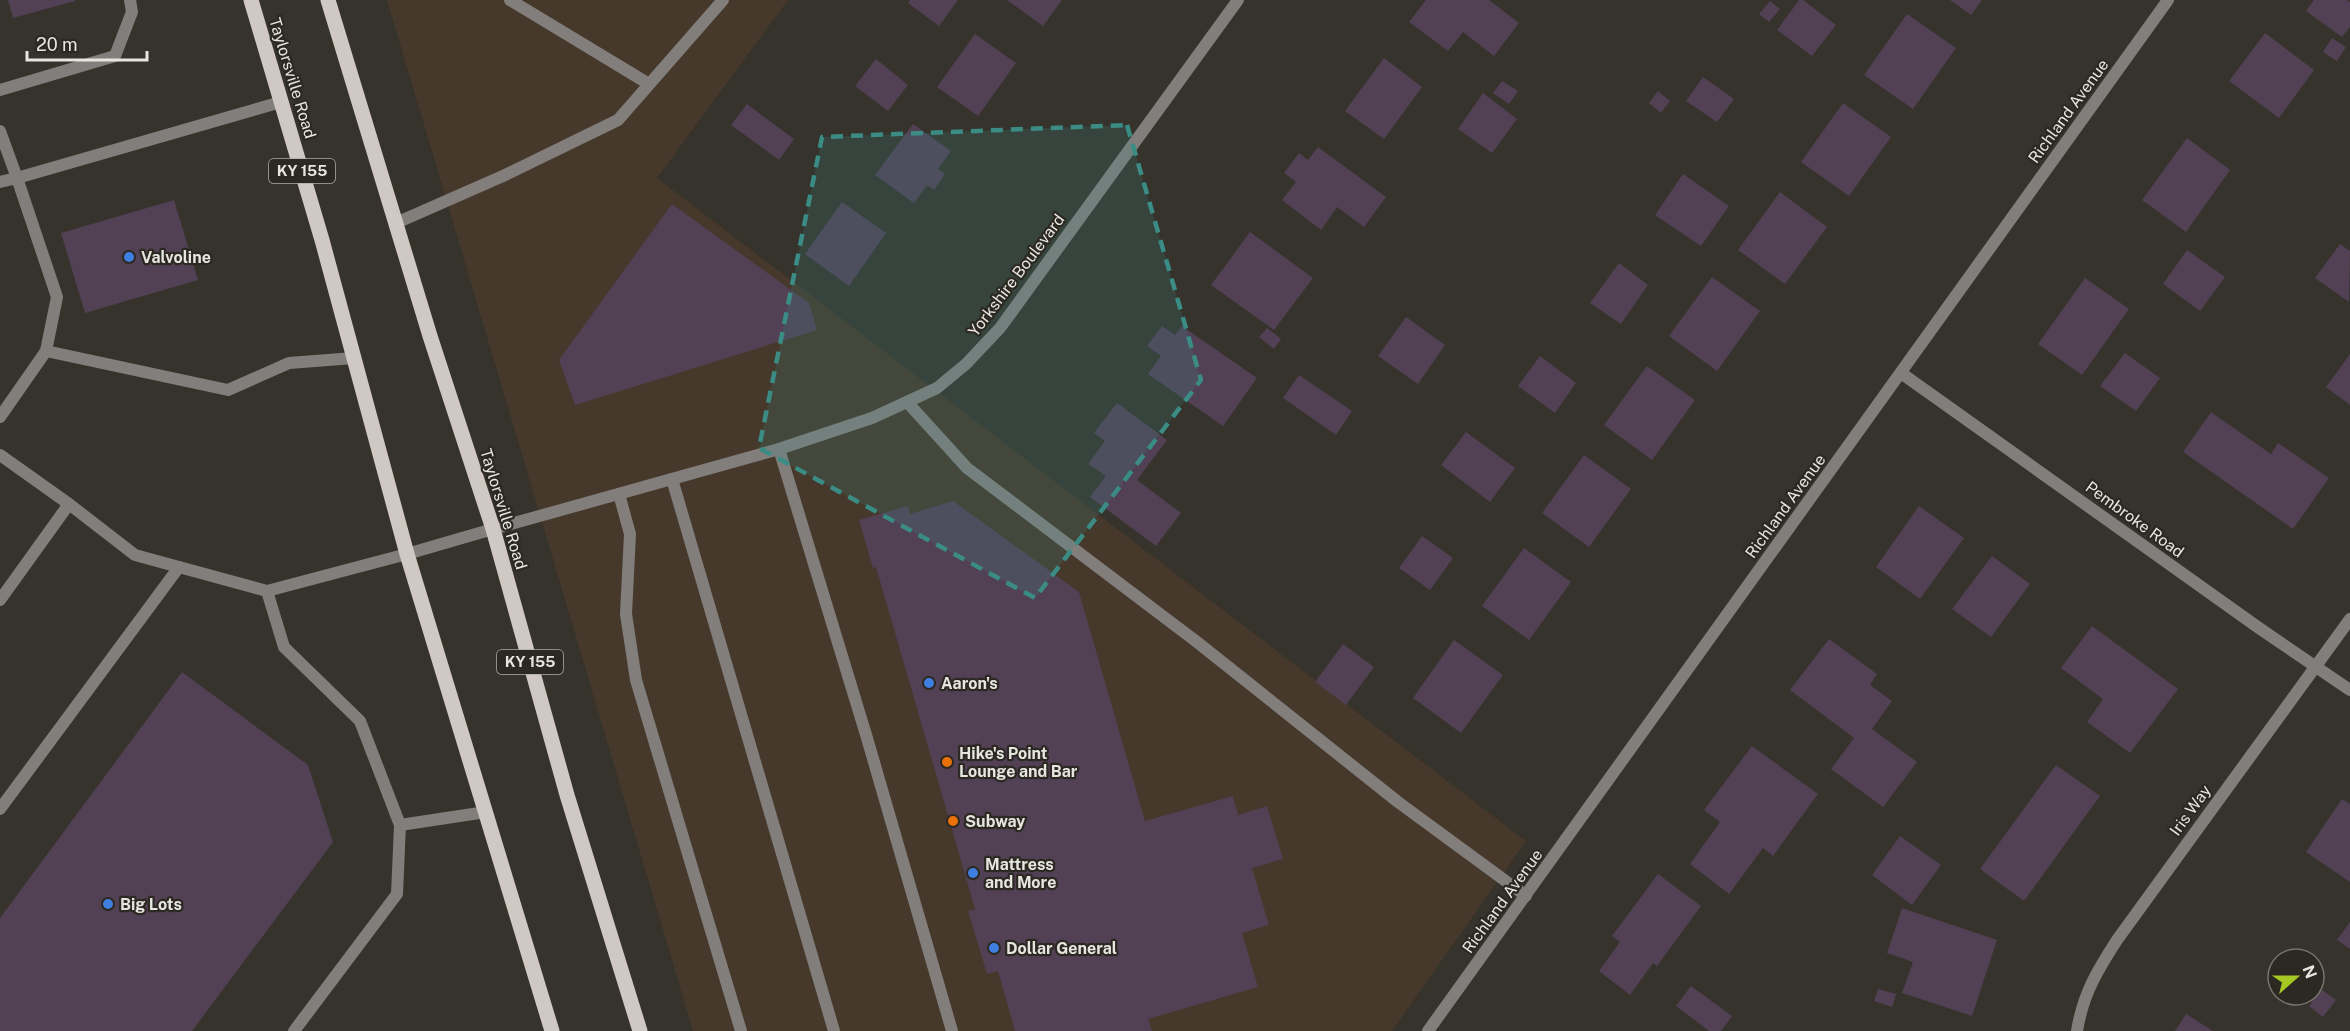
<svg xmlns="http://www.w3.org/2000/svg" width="2350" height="1031" font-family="'Public Sans',sans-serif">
	<rect width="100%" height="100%" fill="#35332b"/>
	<polygon fill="#46382a" points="387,0 788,0 657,178 1526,841 1392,1031 693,1031"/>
	<g fill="#524054">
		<polygon points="8,0 75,0 75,1 13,18"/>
		<polygon points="910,0 958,0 939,26 908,3"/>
		<polygon points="1007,0 1062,0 1043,26"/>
		<polygon points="1426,0 1489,0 1519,23 1494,56 1463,32 1448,51 1409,22"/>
		<polygon points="1799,0 1803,0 1836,25 1812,56 1777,30"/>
		<polygon points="1950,0 1982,0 1971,15"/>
		<polygon points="2314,0 2347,0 2350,2 2350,27 2342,37 2306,11"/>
		<polygon points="1770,1 1780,9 1769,22 1759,14"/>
		<polygon points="1907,14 1956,48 1913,109 1864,75"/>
		<polygon points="2265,33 2314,70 2279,118 2229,81"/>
		<polygon points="975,34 1016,63 978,116 937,87"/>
		<polygon points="2332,38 2346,47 2337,61 2323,52"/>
		<polygon points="1384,58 1422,87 1384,139 1345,111"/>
		<polygon points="876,59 908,85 888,111 855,86"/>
		<polygon points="1703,77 1734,99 1717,122 1686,101"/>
		<polygon points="1502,81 1518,91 1509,104 1493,93"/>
		<polygon points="1658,91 1670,101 1661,113 1649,103"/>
		<polygon points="1483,93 1517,119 1492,153 1458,129"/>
		<polygon points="1843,103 1891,137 1849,196 1801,162"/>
		<polygon points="747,104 794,139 779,160 731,125"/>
		<polygon points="913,124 951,151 938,169 945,174 934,190 927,185 914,203 875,175"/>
		<polygon points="2187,138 2230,170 2186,232 2142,200"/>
		<polygon points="1318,147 1386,197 1364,227 1337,207 1321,230 1282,200 1296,182 1284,173 1299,153 1308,160"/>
		<polygon points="1683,174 1729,206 1701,246 1655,215"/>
		<polygon points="1780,192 1827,227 1785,284 1738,250"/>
		<polygon points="174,200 198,280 85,313 61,233"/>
		<polygon points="842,202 886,233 849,286 805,254"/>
		<polygon points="672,204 809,303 817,330 575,405 559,360"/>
		<polygon points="1250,232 1313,278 1274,330 1211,285"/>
		<polygon points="2340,244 2350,251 2349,302 2315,278"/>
		<polygon points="2187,250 2225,277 2200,311 2163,284"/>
		<polygon points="1619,263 1648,285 1621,324 1590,303"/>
		<polygon points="1712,277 1760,311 1717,371 1669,336"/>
		<polygon points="2085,278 2129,309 2082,375 2038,344"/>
		<polygon points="1406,317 1445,345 1418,384 1378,356"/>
		<polygon points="1162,326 1175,335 1182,326 1257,378 1223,426 1148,374 1161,356 1147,346"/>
		<polygon points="1267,328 1281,339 1274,349 1259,337"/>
		<polygon points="2125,353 2160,378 2136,411 2100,386"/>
		<polygon points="2350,354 2350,405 2326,387"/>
		<polygon points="1540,356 1576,383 1555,413 1518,386"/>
		<polygon points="1647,366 1695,400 1652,460 1604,425"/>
		<polygon points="1299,375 1352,411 1336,435 1283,398"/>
		<polygon points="1117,403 1167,440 1137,480 1181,513 1156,546 1090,497 1106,476 1088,464 1105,441 1094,433"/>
		<polygon points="2211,412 2271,454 2278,443 2329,478 2293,529 2183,452"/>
		<polygon points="1466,432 1515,468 1490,502 1441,465"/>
		<polygon points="1584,455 1631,489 1589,547 1542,513"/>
		<polygon points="953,501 1079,592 1145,821 1233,796 1238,815 1267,806 1283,859 1252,868 1269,925 1242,933 1258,987 1148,1019 1152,1031 1015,1031 998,971 987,974 968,911 975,909 876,567 873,568 859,520 908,506 910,514"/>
		<polygon points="1919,506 1964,538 1920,599 1876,567"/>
		<polygon points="1422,536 1453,558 1430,590 1399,568"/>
		<polygon points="1524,548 1571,582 1529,640 1482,606"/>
		<polygon points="1992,556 2030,584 1991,637 1952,609"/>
		<polygon points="2092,626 2178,689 2130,753 2087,722 2103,699 2061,668"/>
		<polygon points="1829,639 1877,674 1870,685 1892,701 1872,729 1917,762 1883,807 1831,769 1854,738 1790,690"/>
		<polygon points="1454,640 1503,675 1461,733 1413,698"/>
		<polygon points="1343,644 1374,667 1346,705 1315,682"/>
		<polygon points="182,672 308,765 333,842 192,1031 0,1031 0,918"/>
		<polygon points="1752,746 1818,794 1773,856 1763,848 1729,894 1690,864 1720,822 1704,810"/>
		<polygon points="2056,765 2100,796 2024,901 1980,869"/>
		<polygon points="2342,799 2350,804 2350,882 2306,852"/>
		<polygon points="1900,836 1941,865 1912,905 1872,875"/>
		<polygon points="1658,874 1701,906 1657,966 1653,963 1630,995 1599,971 1620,942 1612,936"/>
		<polygon points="1902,908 1997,940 1972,1016 1902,993 1913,962 1887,953"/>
		<polygon points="2350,922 2350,949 2337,940"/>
		<polygon points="1691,986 1732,1016 1721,1031 1709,1031 1676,1006"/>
		<polygon points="1878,989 1896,994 1892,1007 1874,1001"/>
		<polygon points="2322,990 2336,1000 2323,1017 2309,1006"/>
		<polygon points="2186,1014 2213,1031 2175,1031"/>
	</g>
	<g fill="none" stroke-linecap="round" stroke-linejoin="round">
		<g stroke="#827e7b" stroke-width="12">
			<polyline points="510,0 649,84"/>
			<polyline points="0,90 115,56 132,12 130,0"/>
			<polyline points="0,131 17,178 281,102"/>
			<polyline points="0,182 17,178 57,297 46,351 0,417"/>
			<polyline points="396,223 503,176 618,120 723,0"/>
			<polyline points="46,351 228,390 289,363 354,358"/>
			<polyline points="907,402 967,468 1197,642 1398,802 1526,896"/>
			<polyline points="779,449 867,738 952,1031"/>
			<polyline points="0,455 69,504 135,555 267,591 284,647 360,721 400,825 397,894 294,1031"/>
			<polyline points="672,479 834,1031"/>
			<polyline points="619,494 630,534 626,614 636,680 741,1031"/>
			<polyline points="267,591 407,554 493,529"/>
			<polyline points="0,600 69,504"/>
			<polyline points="0,809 179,567"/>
			<polyline points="400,825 486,812"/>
		</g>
		<g stroke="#827e7b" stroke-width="12">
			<polyline points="1901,373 2259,628 2350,690"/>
			<polyline points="493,529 779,449 872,418 937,388 966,364 1000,328 1238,0"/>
			<polyline points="1428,1031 2168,0"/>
			<path d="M2077,1031C2083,994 2097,971 2117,940L2350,619"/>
		</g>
		<g stroke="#d0c8c3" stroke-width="15">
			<polyline points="251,0 322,240 407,554 552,1031"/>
			<polyline points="328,0 430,336 493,529 567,795 640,1031"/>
		</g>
	</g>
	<path fill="#3a8c85" fill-opacity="0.2" stroke="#3a8c85" stroke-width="4.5" stroke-dasharray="12 8" stroke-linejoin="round" d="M1127,125L1201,380L1035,598L759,448L822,137Z"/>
	<g fill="#3f7fe0" stroke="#2b2922" stroke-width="2">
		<circle cx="129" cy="257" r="6"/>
		<circle cx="929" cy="683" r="6"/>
		<circle cx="973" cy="873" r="6"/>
		<circle cx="108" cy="904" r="6"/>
		<circle cx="994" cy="948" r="6"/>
	</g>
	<g fill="#e8710a" stroke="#2b2922" stroke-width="2">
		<circle cx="947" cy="762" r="6"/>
		<circle cx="953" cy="821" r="6"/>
	</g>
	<g text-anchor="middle" stroke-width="4.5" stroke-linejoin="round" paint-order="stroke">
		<g fill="#2b2922" stroke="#aeada7" stroke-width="1.5">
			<rect x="269" y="159" width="66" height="24" rx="4.5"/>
			<rect x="497" y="650" width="66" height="24" rx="4.5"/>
		</g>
		<g font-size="15" font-weight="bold" fill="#e6e5e0">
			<text x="302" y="176">KY 155</text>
			<text x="530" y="667">KY 155</text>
		</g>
		<g font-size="16" fill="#e6e5e0" stroke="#2b2922">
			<text transform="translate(293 78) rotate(73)" y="6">Taylorsville Road</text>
			<text transform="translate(2068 111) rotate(-54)" y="6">Richland Avenue</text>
			<text transform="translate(1016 275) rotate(-53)" y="6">Yorkshire Boulevard</text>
			<text transform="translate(1785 506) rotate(-54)" y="6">Richland Avenue</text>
			<text transform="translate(504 509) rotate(73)" y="6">Taylorsville Road</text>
			<text transform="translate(2135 519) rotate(36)" y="6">Pembroke Road</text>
			<text transform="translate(2190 810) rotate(-54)" y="6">Iris Way</text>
			<text transform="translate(1502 901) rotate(-54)" y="6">Richland Avenue</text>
		</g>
		<g font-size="16" font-weight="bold" fill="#e6e5e0" stroke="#2b2922" text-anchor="start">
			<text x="141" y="263">Valvoline</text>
			<text x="941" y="689">Aaron's</text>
			<text x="959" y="759">Hike's Point<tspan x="959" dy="18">Lounge and Bar</tspan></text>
			<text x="965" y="827">Subway</text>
			<text x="985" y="870">Mattress<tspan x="985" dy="18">and More</tspan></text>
			<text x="120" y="910">Big Lots</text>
			<text x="1006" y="954">Dollar General</text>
		</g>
	</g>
	<g transform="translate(2296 977) rotate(69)"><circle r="28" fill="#2b2922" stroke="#76746e" stroke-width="1.5"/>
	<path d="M0-4.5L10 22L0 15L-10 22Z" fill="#a5c824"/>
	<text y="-9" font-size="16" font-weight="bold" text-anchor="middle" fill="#e6e5e0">N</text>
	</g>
	<path d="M27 51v9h120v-9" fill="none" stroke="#e6e5e0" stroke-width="3"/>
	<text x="36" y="51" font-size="18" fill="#e6e5e0" stroke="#2b2922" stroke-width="4.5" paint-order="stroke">20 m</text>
</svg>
